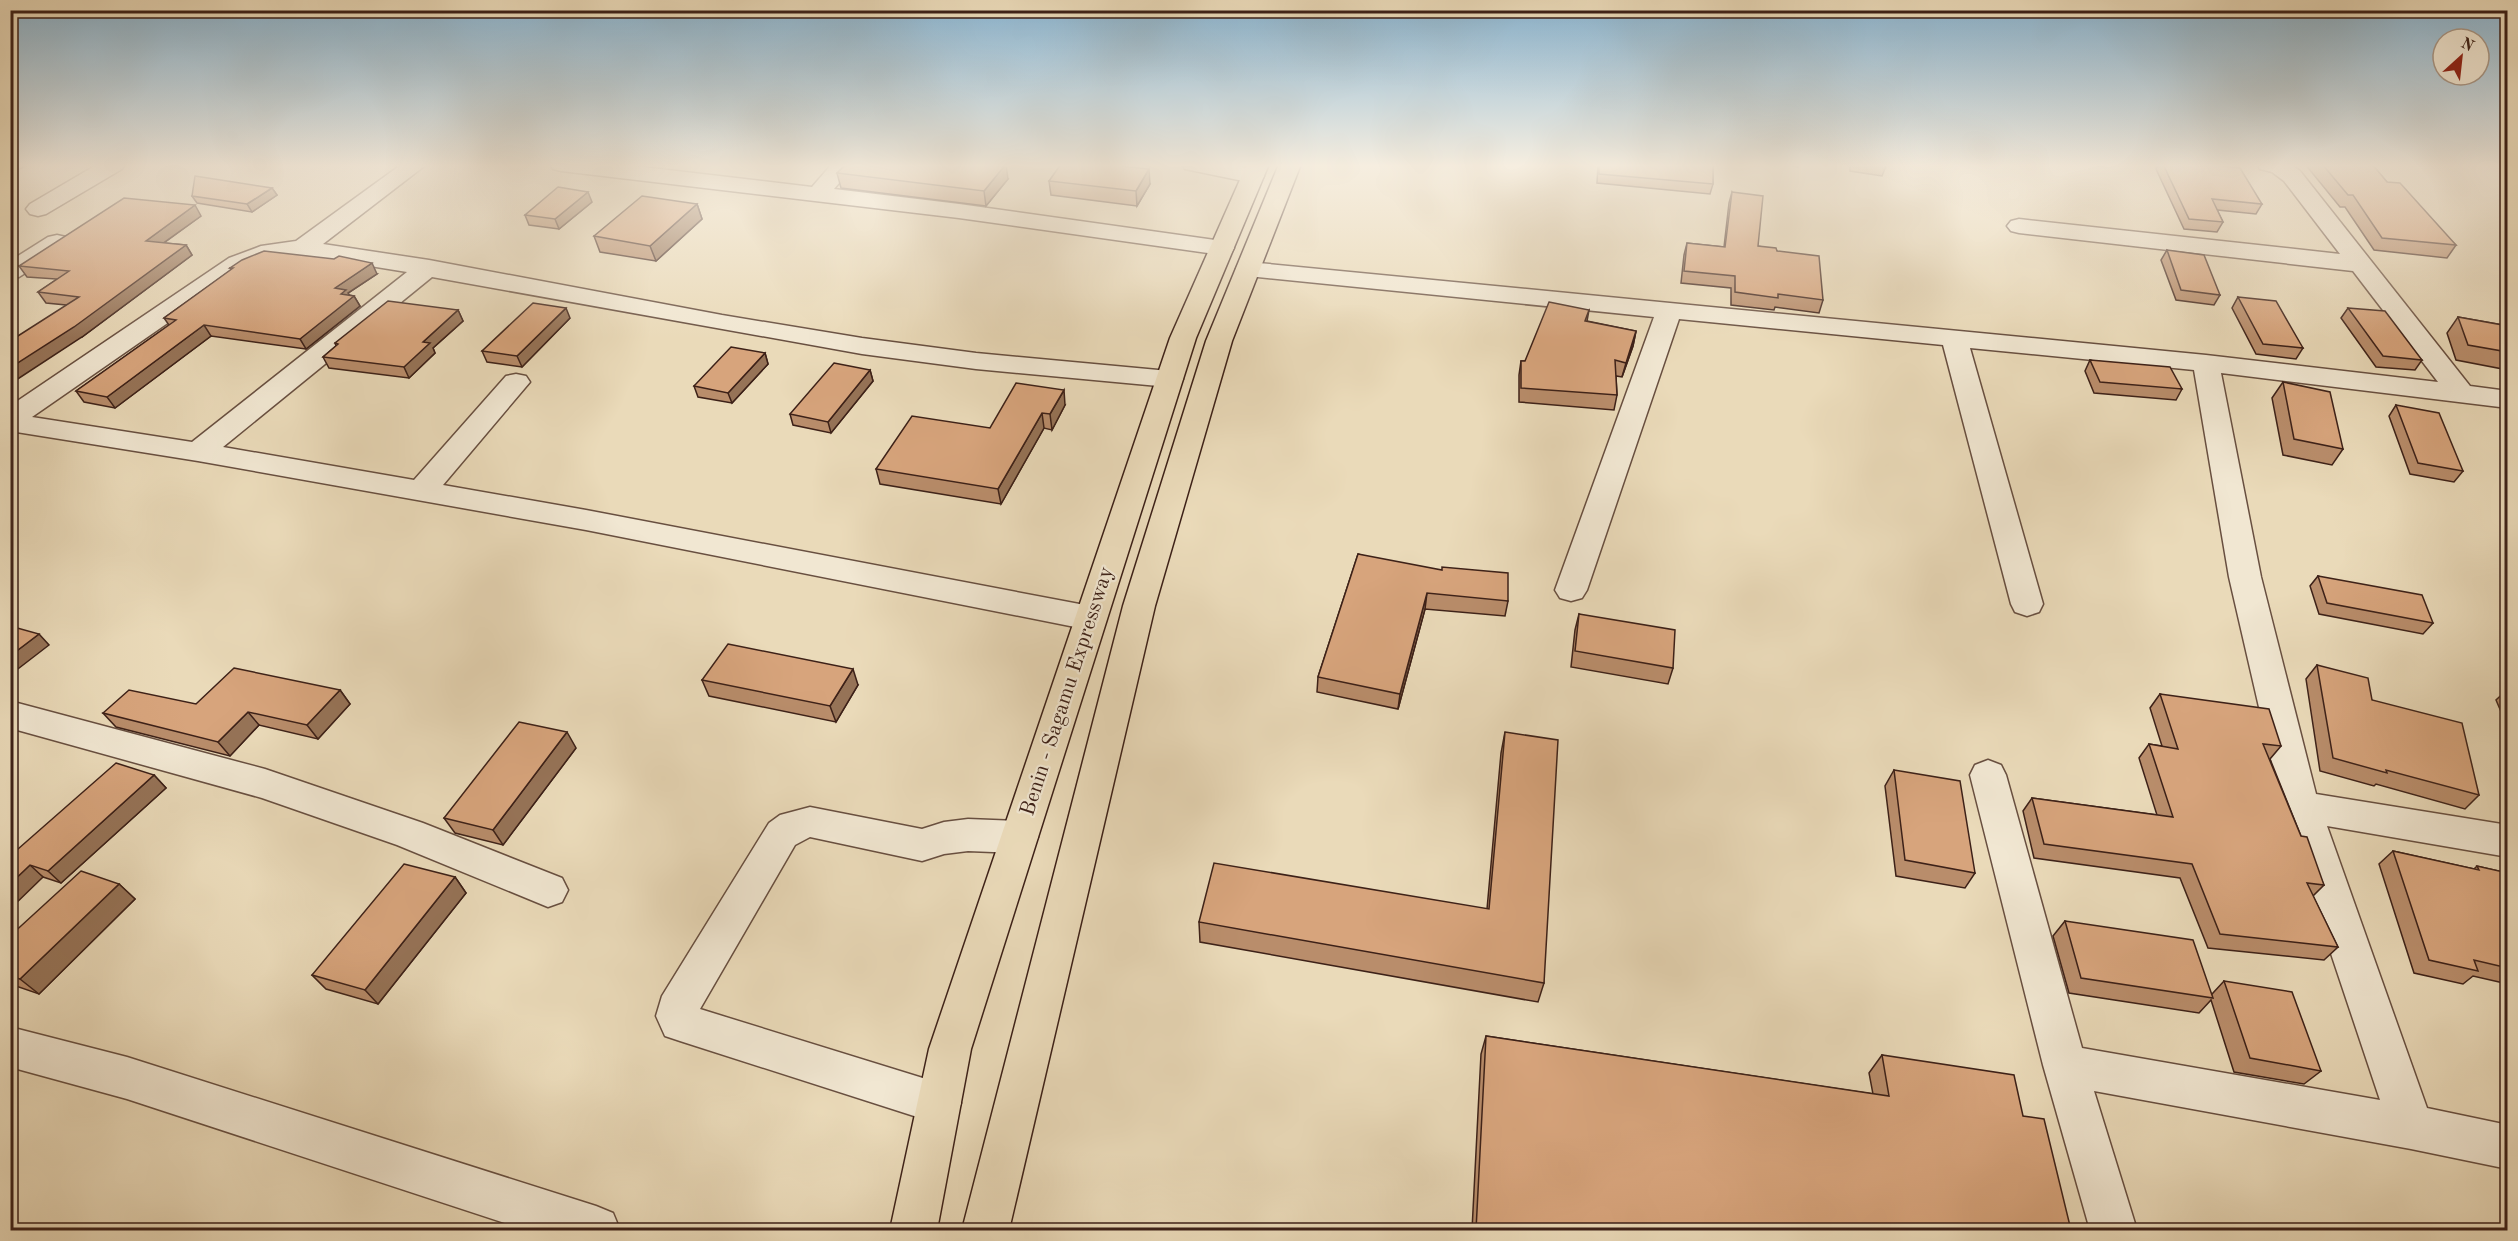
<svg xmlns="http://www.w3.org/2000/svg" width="2518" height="1241" font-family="'Old Standard TT',serif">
	<rect width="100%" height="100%" fill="#eadab9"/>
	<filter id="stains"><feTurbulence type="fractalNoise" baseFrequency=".00333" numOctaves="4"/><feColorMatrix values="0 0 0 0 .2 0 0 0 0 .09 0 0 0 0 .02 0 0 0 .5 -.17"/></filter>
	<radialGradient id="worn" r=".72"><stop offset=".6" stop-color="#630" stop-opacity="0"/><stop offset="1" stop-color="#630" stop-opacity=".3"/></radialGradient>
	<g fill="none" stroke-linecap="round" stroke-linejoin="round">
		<defs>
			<g id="minor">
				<polygon points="98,164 125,164 122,169 46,214 38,216 30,214 26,209 30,204"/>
				<path d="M402,164H427L323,244L429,260L722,315L862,338L976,353L1169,371L1179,373L1183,379L1179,385L1169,387L976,369L862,354L432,277L223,447L414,480L506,376L516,374L526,376L530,382L443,485L586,510L1090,606L1102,610L1106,618L1102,626L1090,630L586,530L198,461L10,431V406L229,258L261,246L296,241ZM302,255L407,272L192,442L32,417L247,268L272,258Z"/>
				<polygon points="550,164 617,164 812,187 832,164 855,164 834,189 959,204 1222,241 1231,243 1234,248 1231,253 1222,255 959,218 561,171 553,169"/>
				<polygon points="1182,164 1226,164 1261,171 1264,176 1261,181 1253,183 1185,169"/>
				<polygon points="2257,164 2290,164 2300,171 2470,386 2508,391 2508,408 2221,373 2261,577 2316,794 2508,825 2508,857 2327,826 2427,1108 2508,1125 2508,1169 2411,1149 2094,1091 2137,1230 2090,1230 2043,1065 1970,775 1975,765 1988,760 2001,765 2006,775 2082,1048 2380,1100 2282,807 2229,577 2194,370 1970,348 2043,604 2039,612 2027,616 2015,612 2011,604 1943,345 1679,319 1587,590 1582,598 1571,601 1560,598 1555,590 1654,317 1248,276 1239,274 1236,269 1239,264 1248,262 2206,355 2438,382 2353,271 2019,233 2011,231 2007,226 2011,221 2019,219 2340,254 2284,181 2272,172 2260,169"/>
				<polygon points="57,235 66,237 69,242 66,247 19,277 10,279 10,261 48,237"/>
				<polygon points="10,701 265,769 423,823 562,878 568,890 562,902 548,907 397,845 262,798 10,728"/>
				<polygon points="810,807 922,829 944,822 968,819 1019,821 1032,826 1038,837 1032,848 1019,853 968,851 944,854 922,861 810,837 795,845 700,1009 955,1088 961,1103 955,1118 939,1124 680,1041 665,1036 656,1016 662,996 769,823 780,815"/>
				<polygon points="10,1027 127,1057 596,1206 613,1213 620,1230 526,1230 127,1099 10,1067"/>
			</g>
			<g id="highway">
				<polygon points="1247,164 1269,164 1196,338 971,1049 937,1230 890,1230 929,1049 1170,338"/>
				<polygon points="1279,164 1301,164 1232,341 1155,606 1009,1230 962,1230 1123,606 1206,341"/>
			</g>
		</defs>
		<use href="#minor" stroke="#684f40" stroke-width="3"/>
		<use href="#highway" stroke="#3d2118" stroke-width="3"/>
		<use href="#minor" fill="#f1e7d2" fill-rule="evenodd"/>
		<use href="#highway" fill="#eadab9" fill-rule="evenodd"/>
	</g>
	<g fill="#b98d6b" stroke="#3d2118" stroke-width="1.5">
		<polygon points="1598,164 1713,164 1713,184 1710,194 1597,183"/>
		<polygon points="1779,164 1800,164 1798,167"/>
		<polygon points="1850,164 1886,164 1886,166 1882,176 1850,171"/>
		<polygon points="2158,164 2203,164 2262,204 2256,214 2217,210 2223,222 2217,232 2184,229 2156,169"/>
		<polygon points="2305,164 2372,164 2387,182 2456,245 2447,258 2374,250 2345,207 2340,207"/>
		<polygon points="837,173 1008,179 986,206 841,188"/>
		<polygon points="1049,181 1150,184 1137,206 1051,195"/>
		<polygon points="272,188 277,195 252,212 197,203 192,196"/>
		<polygon points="1732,192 1758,246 1777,251 1823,300 1819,313 1775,307 1774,310 1731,305 1731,288 1681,283 1684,255 1687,243 1724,247 1729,203"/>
		<polygon points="592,202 559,229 529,225 525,215"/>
		<polygon points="697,204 702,219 656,261 600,252 594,236"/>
		<polygon points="201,216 164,243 186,245 192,255 82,337 66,305 46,303 38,292 57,279 27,277 19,266"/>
		<polygon points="2167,250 2220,295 2214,305 2176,300 2161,260"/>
		<polygon points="230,268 377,274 348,293 349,295 354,296 360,306 306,349 211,336 115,408 84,402 76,391 169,325 164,318 231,270"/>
		<polygon points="2238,297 2303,348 2296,359 2256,354 2232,308"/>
		<polygon points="2348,308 2422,360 2415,370 2376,367 2341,318"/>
		<polygon points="458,310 463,321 433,348 435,353 409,378 329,368 323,357 336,346 335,343"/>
		<polygon points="1589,310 1587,321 1636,331 1633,346 1622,377 1616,376 1617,395 1614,410 1519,402 1519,375 1521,361 1525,361"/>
		<polygon points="2458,317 2508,326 2508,370 2456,360 2447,333"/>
		<polygon points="570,318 522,367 487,362 482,351"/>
		<polygon points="765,353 768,364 732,403 698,397 694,386"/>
		<polygon points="2090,360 2182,389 2176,400 2094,393 2085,371"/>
		<polygon points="870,370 873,381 831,433 793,425 790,414"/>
		<polygon points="2283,382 2343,449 2332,465 2283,455 2272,398"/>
		<polygon points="1065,405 1052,430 1044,428 1001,504 880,484 876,469 990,428"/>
		<polygon points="2396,405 2463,471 2454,482 2410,474 2389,416"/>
		<polygon points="1358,554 1508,601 1505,616 1425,609 1398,709 1317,692 1318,677"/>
		<polygon points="2318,576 2433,623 2423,634 2319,614 2310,586"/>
		<polygon points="1579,614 1673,668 1668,684 1571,667 1575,630"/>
		<polygon points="2317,665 2372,700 2479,795 2465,809 2376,784 2374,786 2320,771 2306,679"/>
		<polygon points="702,680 858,685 836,722 709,696"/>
		<polygon points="2508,689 2508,728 2496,700"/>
		<polygon points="340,690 350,704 318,739 259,725 230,756 116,727 103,713"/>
		<polygon points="2160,694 2281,746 2270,759 2301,836 2324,885 2313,896 2338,947 2324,960 2208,948 2180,878 2034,858 2023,811 2032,798 2157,815 2139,758 2149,744 2162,746 2150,708"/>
		<polygon points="1505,732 1544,983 1538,1002 1200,942 1199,922 1487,909 1501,753"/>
		<polygon points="576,748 503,845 455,833 444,818"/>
		<polygon points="1894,770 1975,873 1965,888 1896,876 1885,786"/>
		<polygon points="154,775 166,788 61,883 43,877 10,856"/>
		<polygon points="2393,851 2474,869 2477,866 2508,873 2508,984 2473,976 2463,984 2414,973 2379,864"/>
		<polygon points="455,877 466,893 378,1004 326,989 312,975"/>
		<polygon points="119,884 135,899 39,994 10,984 10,936"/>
		<polygon points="2065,921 2212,994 2224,981 2321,1071 2304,1084 2234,1072 2211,1000 2199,1013 2069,993 2053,936"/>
		<polygon points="1486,1036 1873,1094 1869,1073 1882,1055 2023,1116 2071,1230 1472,1230 1481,1054"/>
	</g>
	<g fill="#967357" stroke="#3d2118" stroke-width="1.5">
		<polygon points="12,164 30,164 17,170"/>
		<polygon points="1006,164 1008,179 986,206 984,191"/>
		<polygon points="1149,169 1150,184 1137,206 1136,191"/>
		<polygon points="272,188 277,195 252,212 247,204"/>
		<polygon points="588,192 592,202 559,229 555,219"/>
		<polygon points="697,204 702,219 656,261 650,246"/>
		<polygon points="195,205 201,216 152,251 146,241"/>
		<polygon points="186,245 192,255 82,337 10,384 10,368"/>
		<polygon points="372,263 377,274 348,293 351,298 354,296 360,306 306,349 300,339 335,288"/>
		<polygon points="566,308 570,318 522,367 517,356"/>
		<polygon points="458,310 463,321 433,348 435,353 409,378 404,367 423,342"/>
		<polygon points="204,325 211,336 115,408 107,397"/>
		<polygon points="1636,331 1633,346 1622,377 1626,363"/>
		<polygon points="765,353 768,364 732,403 728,393"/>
		<polygon points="870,370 873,381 831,433 828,422"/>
		<polygon points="1064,390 1065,405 1052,430 1050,414"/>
		<polygon points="1042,413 1044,428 1001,504 998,489"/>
		<polygon points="1427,593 1425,609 1398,709 1400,694"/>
		<polygon points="39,634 49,645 10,675 10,656"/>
		<polygon points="853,669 858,685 836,722 830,706"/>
		<polygon points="340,690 350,704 318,739 307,725"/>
		<polygon points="248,712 259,725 230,756 218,742"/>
		<polygon points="567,732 576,748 503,845 493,830"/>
		<polygon points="154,775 166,788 61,883 48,871"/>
		<polygon points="30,865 43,877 10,909 10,884"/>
		<polygon points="455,877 466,893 378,1004 365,990"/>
		<polygon points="119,884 135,899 39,994 20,979"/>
	</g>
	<g fill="#d7a47c" stroke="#3d2118" stroke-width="1.5">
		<polygon points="846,164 1006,164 984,191 837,173"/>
		<polygon points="1061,164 1103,164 1149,169 1136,191 1049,181"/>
		<polygon points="1599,164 1713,164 1713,184 1599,174"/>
		<polygon points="1869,164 1886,164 1886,166"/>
		<polygon points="2163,164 2203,164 2240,168 2262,204 2212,199 2223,222 2189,219"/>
		<polygon points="2322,164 2372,164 2387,182 2400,183 2456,245 2382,238 2353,195 2348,195"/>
		<polygon points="195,176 272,188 247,204 192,196"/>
		<polygon points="558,187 588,192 555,219 525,215"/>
		<polygon points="1732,192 1763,196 1758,246 1776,248 1777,251 1819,256 1823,300 1778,294 1778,298 1735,292 1735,276 1684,271 1687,243 1725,247"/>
		<polygon points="642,196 697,204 650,246 594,236"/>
		<polygon points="124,198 195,205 146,241 186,245 74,327 10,368 10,341 79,297 38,292 69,271 19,266"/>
		<polygon points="2167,250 2204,255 2220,295 2181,290"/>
		<polygon points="264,251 334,259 339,256 372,263 335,288 346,290 341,294 354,296 300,339 204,325 107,397 76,391 176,320 164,318 233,268 230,268 242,260"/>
		<polygon points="2238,297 2276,301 2303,348 2263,344"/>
		<polygon points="388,301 458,310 423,342 430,343 404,367 323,357 338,344 335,343"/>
		<polygon points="1549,302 1589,310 1585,321 1636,331 1626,363 1615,360 1617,395 1521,388 1521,361 1525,361"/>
		<polygon points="533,303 566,308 517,356 482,351"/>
		<polygon points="2348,308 2385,311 2422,360 2383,356"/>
		<polygon points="2458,317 2508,326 2508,352 2468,345"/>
		<polygon points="731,347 765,353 728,393 694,386"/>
		<polygon points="2090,360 2170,367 2182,389 2100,382"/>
		<polygon points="834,363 870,370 828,422 790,414"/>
		<polygon points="2283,382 2330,392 2343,449 2294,439"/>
		<polygon points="1016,383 1064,390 1050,414 1042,413 998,489 876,469 912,416 990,428"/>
		<polygon points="2396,405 2439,413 2463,471 2418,463"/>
		<polygon points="1358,554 1442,570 1442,567 1508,573 1508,601 1427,593 1400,694 1318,677"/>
		<polygon points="2318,576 2422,595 2433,623 2327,603"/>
		<polygon points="1579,614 1675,630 1673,668 1575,651"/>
		<polygon points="10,626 39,634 10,656"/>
		<polygon points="728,644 853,669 830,706 702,680"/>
		<polygon points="2317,665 2368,678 2372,700 2462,723 2479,795 2386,770 2387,773 2333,758"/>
		<polygon points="234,668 340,690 307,725 248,712 218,742 103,713 129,690 196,704"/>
		<polygon points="2160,694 2269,709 2281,746 2263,744 2301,836 2307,837 2324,885 2307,883 2338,947 2220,934 2192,864 2044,844 2032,798 2173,817 2149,744 2178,749"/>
		<polygon points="519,722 567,732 493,830 444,818"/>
		<polygon points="1505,732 1558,740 1544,983 1199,922 1214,863 1489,909"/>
		<polygon points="116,763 154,775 48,871 30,865 10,884 10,856"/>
		<polygon points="1894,770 1960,781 1975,873 1905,860"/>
		<polygon points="2393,851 2479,870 2477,866 2508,873 2508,968 2474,960 2478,971 2429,960"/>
		<polygon points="404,864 455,877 365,990 312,975"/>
		<polygon points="81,871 119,884 20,979 10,976 10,936"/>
		<polygon points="2065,921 2193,940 2213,998 2081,978"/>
		<polygon points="2224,981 2292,992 2321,1071 2250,1058"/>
		<polygon points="1486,1036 1889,1096 1882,1055 2014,1075 2023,1116 2044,1119 2071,1230 1476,1230"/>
	</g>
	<linearGradient id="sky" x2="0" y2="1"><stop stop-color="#89b6d4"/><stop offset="0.49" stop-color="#f6eee0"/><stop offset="1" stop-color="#f6eee0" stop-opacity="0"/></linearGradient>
	<rect width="2518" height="338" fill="url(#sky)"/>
	<g text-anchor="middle" stroke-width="4.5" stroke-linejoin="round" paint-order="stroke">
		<g font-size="21" fill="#3d2118" stroke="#f1e7d2">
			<text transform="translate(1066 691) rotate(-72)" y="7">Benin - Sagamu Expressway</text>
		</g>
	</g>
	<rect width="2518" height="1241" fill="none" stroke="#eadab9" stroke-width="36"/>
	<rect x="12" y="12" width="2494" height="1217" fill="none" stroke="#3d2118" stroke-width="3"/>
	<rect x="18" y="18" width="2482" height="1205" fill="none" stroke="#3d2118" stroke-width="1.5"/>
	<g transform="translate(2461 57) rotate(27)"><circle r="28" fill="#f1e7d2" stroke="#a99888" stroke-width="1.5"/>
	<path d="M0-4.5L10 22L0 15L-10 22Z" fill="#8f2418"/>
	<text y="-9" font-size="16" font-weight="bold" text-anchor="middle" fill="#3d2118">N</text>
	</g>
	<rect width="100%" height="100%" filter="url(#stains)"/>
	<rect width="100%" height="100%" fill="url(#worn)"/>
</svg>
